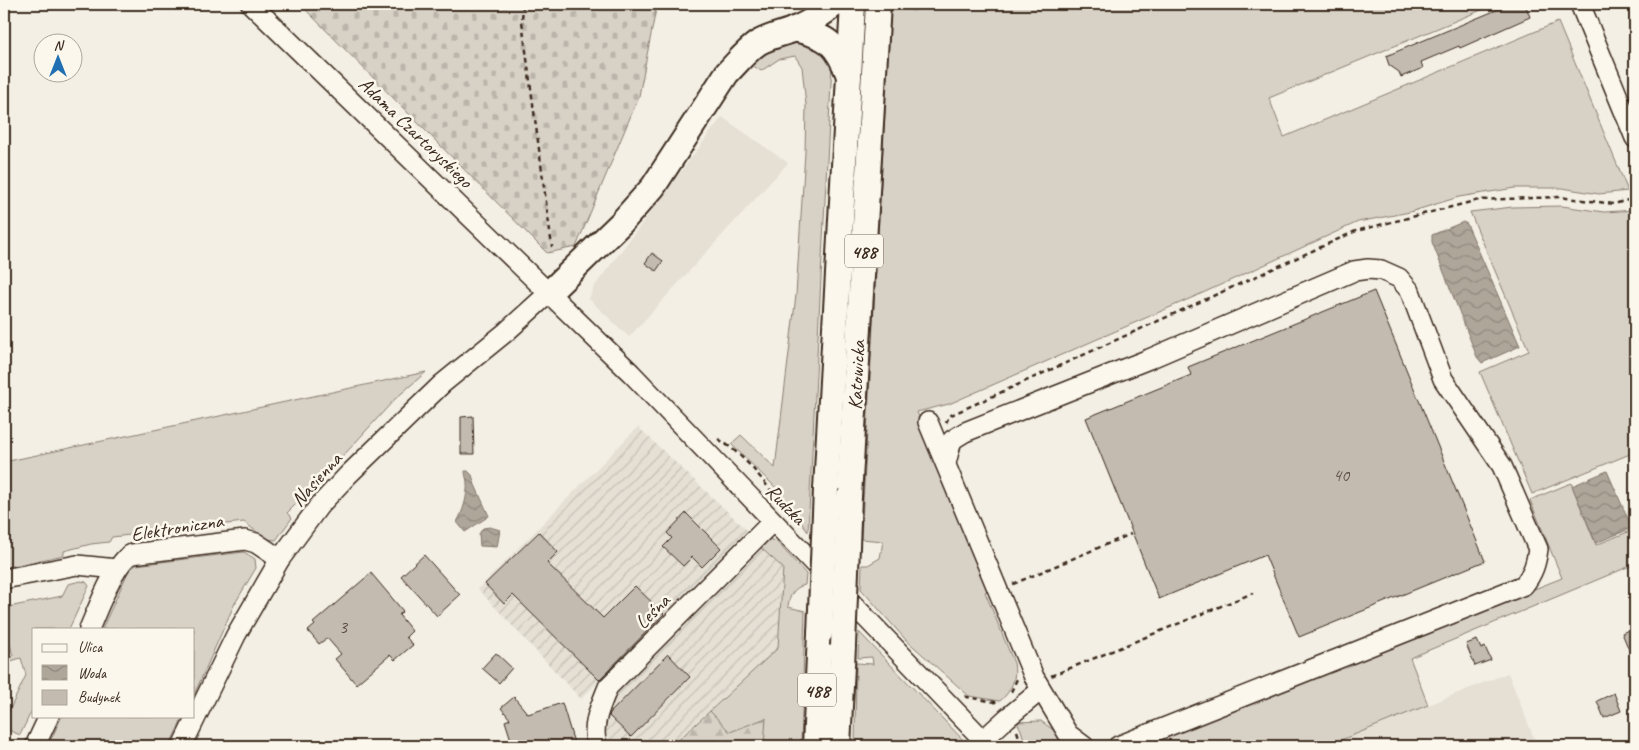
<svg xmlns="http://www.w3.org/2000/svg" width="1639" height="750" font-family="Caveat,sans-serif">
	<defs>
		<pattern id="industrial-furrows" width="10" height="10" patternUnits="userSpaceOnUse" patternTransform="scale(1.25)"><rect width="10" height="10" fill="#e5dfd4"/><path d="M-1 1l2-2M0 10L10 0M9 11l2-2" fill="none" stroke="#c5c0b6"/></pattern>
		<pattern id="forest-firs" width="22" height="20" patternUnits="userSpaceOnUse" patternTransform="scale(1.25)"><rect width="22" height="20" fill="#d8d1c6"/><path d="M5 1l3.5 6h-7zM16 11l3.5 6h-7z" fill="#bab4aa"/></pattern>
		<pattern id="cemetery-stones" width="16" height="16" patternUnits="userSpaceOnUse" patternTransform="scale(1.25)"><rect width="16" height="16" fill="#d8d1c6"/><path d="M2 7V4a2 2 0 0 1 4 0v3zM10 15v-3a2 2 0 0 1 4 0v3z" fill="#bab4aa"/></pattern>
		<pattern id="water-waves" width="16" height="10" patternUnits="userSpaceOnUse" patternTransform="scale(1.25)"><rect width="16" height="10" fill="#afa69a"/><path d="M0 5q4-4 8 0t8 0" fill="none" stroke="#90877d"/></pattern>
	</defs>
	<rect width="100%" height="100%" fill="#f3efe4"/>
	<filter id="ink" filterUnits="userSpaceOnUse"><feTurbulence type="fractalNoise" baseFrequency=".02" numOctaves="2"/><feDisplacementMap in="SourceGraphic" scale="10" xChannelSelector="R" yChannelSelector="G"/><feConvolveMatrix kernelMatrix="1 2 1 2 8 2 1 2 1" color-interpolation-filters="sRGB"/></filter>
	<g filter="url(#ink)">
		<g fill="#e5dfd4">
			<polygon points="722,117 788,163 629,337 589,299 594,287"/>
			<polygon points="1508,673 1537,746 1326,746"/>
		</g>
		<g fill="url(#industrial-furrows)">
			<polygon points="638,427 749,532 581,699 478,589"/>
			<polygon points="760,547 783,568 778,648 672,746 606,746 601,729 612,694"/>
		</g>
		<g fill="#d8d1c6" stroke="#8a7e72">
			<path d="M891,4H913L912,11L940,4H1496L1269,98L1284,137L1558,22L1628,191L1599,194L1562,188H1515L1459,197L1410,212L1358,222L1205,292L949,404L917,412L989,590L985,592L1014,663C1017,677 1012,691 1000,701L969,696L905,639L861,589L862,565H868L880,558L883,541L861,539Z"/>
			<polygon points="791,38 823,47 832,64 808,532 774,486 731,444 741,435 775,468 796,295 805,152 806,105 802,67 795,56 779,59 761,71 749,63 765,50"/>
			<polygon points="1562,206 1604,212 1635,210 1635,452 1532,494 1480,372 1529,351 1470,212 1513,207"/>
			<polygon points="426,372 395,399 333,467 287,513 292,518 276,540 266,539 244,522 112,537 109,542 91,544 64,551 64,555 4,568 4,462"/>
			<polygon points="1571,483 1596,545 1635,529 1635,564 1410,658 1428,705 1326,746 1140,746 1562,578 1530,500"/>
			<path d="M769,539L777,542L806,574L805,585C794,587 789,596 788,607L805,611L801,746H730L710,711L778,648L783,568L760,547L764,541Z"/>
			<polygon points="244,552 255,559 256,568 234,605 194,695 194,629 102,629 129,570 136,565"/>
			<polygon points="81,581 86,582 89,586 69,629 34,629 34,706 20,735 4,728 4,722 26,675 21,658 4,663 4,659 13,656 4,622 4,608 62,596 68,584"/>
			<polygon points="859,632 969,746 855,746 856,663 873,664 872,657 858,658"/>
			<polygon points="62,716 184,716 169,746 48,746"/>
			<polygon points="1041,721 1052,729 1069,746 1026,746 1021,730 1017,722"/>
		</g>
		<polygon fill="url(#forest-firs)" stroke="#8a7e72" points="710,711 730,732 766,718 764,746 672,746"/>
		<polygon fill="url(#cemetery-stones)" stroke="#8a7e72" points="300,4 657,4 639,96 576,247 547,253"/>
		<g fill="url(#water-waves)" stroke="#817468">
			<polygon points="1463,222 1467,224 1520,346 1482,363 1477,357 1432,242 1432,235"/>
			<path d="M465,471H468L472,475L475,485L489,516L465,532L457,522C463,512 468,495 467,483C467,479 465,476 465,471Z"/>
			<polygon points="1607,471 1632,528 1596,543 1572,486"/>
			<polygon points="490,527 500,530 497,547 480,546 479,534 483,528"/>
		</g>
		<g fill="#c3bbb0" stroke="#3b2a1e">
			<polygon points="1511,4 1525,4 1530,17 1460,48 1459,46 1421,62 1423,68 1401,77 1399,72 1389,65 1386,56"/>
			<polygon points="652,253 663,261 656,271 645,263"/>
			<polygon points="1374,291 1485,561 1299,637 1265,555 1159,599 1086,418 1191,375 1188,367"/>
			<polygon points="473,416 474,454 461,454 461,417"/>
			<polygon points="686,513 721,548 702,567 692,557 683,566 663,547 672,538 667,533"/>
			<polygon points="539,532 558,552 547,563 603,618 635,586 664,614 599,680 513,595 504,604 485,584"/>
			<polygon points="424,555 460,595 437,616 401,576"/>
			<polygon points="371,573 403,611 399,615 412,631 406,637 413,645 395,660 390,655 356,684 335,659 341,654 327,638 319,644 308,631 315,625 313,623"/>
			<polygon points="1635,627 1635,664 1622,633"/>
			<polygon points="1477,640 1481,649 1485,647 1491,660 1475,666 1466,644"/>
			<polygon points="496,653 512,668 499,683 482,668"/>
			<polygon points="668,654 690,677 631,737 609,716 610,713"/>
			<polygon points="1614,693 1621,711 1604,718 1597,701"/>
			<polygon points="514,697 528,714 562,703 575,746 513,746 505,721 510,719 501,708"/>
		</g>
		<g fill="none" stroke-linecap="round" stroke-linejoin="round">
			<defs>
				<g id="minor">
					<polyline points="251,4 631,373 989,746"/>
					<polyline points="1580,4 1635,138"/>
					<polyline points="928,422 1034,677 1068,734 1084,746"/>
					<path d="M946,463L952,440L965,432L1149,359L1354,271L1368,269L1381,270L1399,278L1410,291L1443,379L1502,466L1538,549C1536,564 1533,573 1524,585L1118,746"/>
					<polyline points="4,579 77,565 117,569"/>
					<path d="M89,629C97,611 115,561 132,554L245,540L256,543L280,559"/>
					<polyline points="983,740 1007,718 1041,690"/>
					<polyline points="35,746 49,716"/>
					<polyline points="182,746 236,635 280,559 319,506 348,475 442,384 506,332 549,293"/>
					<path d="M597,746C591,725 600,707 608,687L772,522"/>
				</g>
				<g id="major">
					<path d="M794,29C827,36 837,43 849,76"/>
					<path d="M549,293L621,223L653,187L727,73C737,63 746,51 758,43C770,36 783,34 795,29C809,23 823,14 835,4"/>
					<polyline points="826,489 853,4"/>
					<polyline points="849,497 878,4"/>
					<polyline points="815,746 820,633"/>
					<polyline points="838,746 843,646"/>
				</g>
			</defs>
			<use href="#minor" stroke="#3b2a1e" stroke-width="22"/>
			<use href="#major" stroke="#3b2a1e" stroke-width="28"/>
			<g stroke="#3b2a1e" stroke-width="2.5" stroke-dasharray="5 4" stroke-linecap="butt">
				<polyline points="523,4 522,21 552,247"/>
				<polyline points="946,423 949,416 1356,231 1479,200 1559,197 1614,204 1635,198"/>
				<path d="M718,439C742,453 761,477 777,499"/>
				<polyline points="1013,584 1131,534"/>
				<polyline points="1051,676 1253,593"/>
				<polyline points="1011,692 1017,679"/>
				<polyline points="965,696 967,697 995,702 997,705"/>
				<polyline points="1017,731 1022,746"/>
			</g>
			<use href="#minor" stroke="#fbf7ec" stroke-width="19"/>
			<use href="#major" stroke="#fbf7ec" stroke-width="24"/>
			<defs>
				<g id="major-bridge">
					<polyline points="820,633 826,489"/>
					<polyline points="843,646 849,497"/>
				</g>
			</defs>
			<use href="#major-bridge" stroke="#3b2a1e" stroke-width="28" stroke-linecap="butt"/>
			<use href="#major-bridge" stroke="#fbf7ec" stroke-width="24"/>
		</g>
	</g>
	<g text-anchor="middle" stroke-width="5" stroke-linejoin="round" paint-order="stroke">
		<g font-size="18" fill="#5d4e42">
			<text x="1341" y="481">40</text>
			<text x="343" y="633">3</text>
		</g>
		<g fill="#fbf7ec" stroke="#75685c" stroke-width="1">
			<rect x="845" y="234.5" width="38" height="33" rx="4"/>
			<rect x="798" y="673.5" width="38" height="33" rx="4"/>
		</g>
		<g font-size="19" font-weight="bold" fill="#3b2a1e">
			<text x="864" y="258">488</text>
			<text x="817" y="697">488</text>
		</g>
		<g font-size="20" fill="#3b2a1e" stroke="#fbf7ec">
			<text transform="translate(416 132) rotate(44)" y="7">Adama Czartoryskiego</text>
			<text transform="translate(856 375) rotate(-87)" y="7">Katowicka</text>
			<text transform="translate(316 479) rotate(-48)" y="7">Nasienna</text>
			<text transform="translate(786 504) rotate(46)" y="7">Rudzka</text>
			<text transform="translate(177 527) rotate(-9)" y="7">Elektroniczna</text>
			<text transform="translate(652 611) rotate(-45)" y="7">Leśna</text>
		</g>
	</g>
	<rect width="1639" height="750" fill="none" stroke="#fbf7ec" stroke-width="20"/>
	<rect x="10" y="10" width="1619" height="730" fill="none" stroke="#3b2a1e" stroke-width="2" filter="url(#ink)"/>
	<rect x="32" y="628" width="162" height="90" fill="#fbf7ec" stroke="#aea59a"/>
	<rect x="42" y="644" width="25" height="8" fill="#fbf7ec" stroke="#aea59a"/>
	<text x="78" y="652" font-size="15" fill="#3b2a1e">Ulica</text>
	<rect x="42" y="665" width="25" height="15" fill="url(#water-waves)" stroke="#aea59a"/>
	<text x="78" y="678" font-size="15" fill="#3b2a1e">Woda</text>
	<rect x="42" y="690" width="25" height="15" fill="#c3bbb0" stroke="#aea59a"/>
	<text x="78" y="702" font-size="15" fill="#3b2a1e">Budynek</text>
	<g transform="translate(58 58)"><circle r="24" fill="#fbf7ec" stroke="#aea59a"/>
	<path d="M0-4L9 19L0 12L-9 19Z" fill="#1f6fb2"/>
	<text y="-8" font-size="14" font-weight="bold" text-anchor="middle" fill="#3b2a1e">N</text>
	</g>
</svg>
